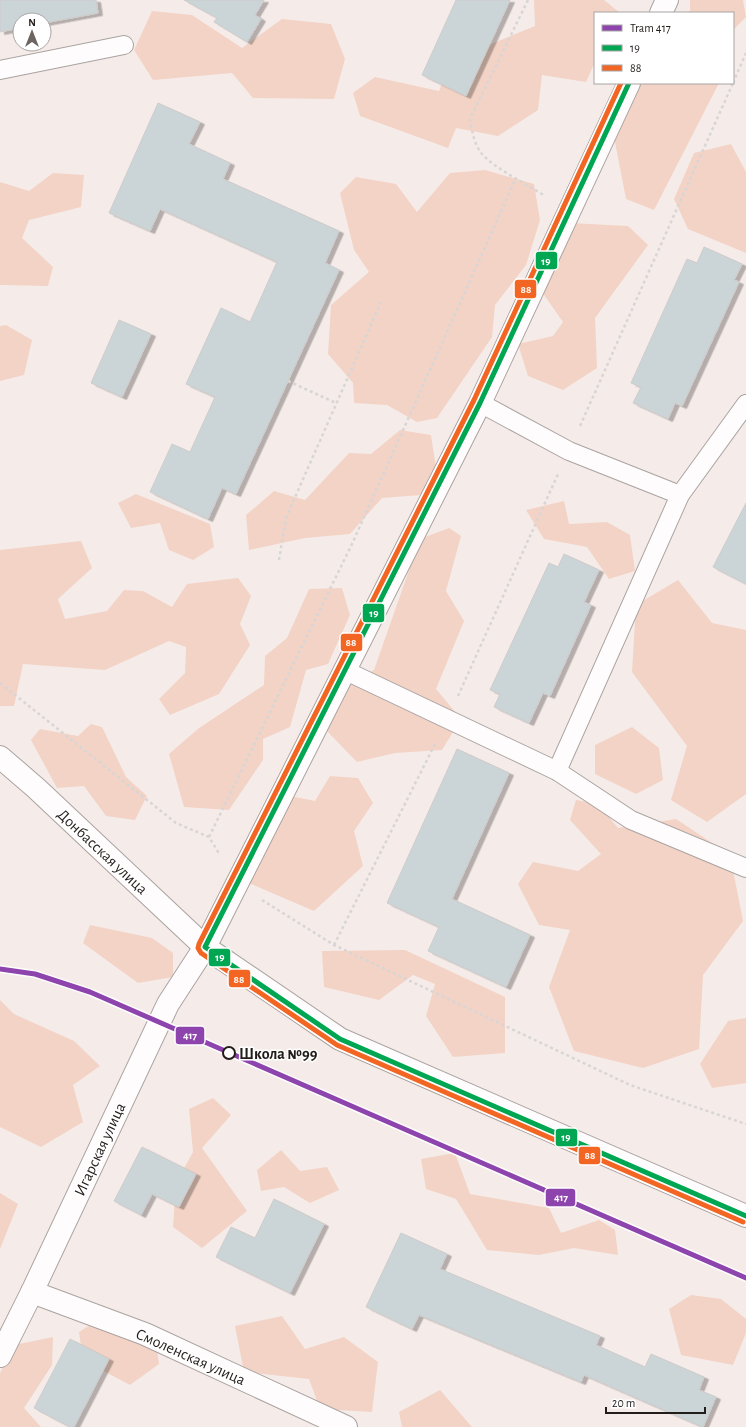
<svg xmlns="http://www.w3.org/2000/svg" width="746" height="1427" font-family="'Alegreya Sans',sans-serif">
	<defs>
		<filter id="shadow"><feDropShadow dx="4.5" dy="2.5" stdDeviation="0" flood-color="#0004"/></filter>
	</defs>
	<rect width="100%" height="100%" fill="#f5ece9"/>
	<g fill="#f3d3c6">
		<polygon points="534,0 604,0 619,12 595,13 595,62 586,82 542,75 538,110 498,136 456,128 448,148 360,116 353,93 375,77 439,91 445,75 479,49 535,26"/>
		<polygon points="690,0 743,0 746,17 733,30 733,13 686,13 690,11"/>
		<polygon points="152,11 192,15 242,48 282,19 331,24 345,59 334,99 253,98 232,73 153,80 134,50"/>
		<polygon points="636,83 719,83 654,210 626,199 613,132"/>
		<polygon points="731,144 746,172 746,253 688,229 674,199 694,153"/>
		<polygon points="485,170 534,184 540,220 526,265 495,305 492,337 437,418 417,422 387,405 354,403 353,383 328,354 331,305 369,272 354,250 340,193 356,177 396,184 417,212 450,173"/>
		<polygon points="53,173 84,175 81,207 29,220 22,238 53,267 48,286 0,285 0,182 29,191"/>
		<polygon points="570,223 628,226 648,245 595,318 597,368 563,390 528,376 518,344 553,336 563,322 542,292"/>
		<polygon points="6,325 32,340 24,375 0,381 0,326"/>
		<polygon points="400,430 431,435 437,474 421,495 382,498 350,534 305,538 249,550 246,515 274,491 305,500 349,453 371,454"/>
		<polygon points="136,494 210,524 214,547 193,560 169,550 160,523 131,528 118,503"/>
		<polygon points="564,501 569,524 607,522 630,535 635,571 609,579 587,547 544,539 526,510"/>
		<polygon points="449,528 461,536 446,591 464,621 436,689 461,719 442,750 395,753 357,762 325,729 343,685 374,670 420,539"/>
		<polygon points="81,541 92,568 58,599 65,619 107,611 124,590 143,591 172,607 187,584 238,578 251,596 240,624 250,645 219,694 170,715 159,699 185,673 186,647 169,641 105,670 23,664 14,706 0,706 0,550"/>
		<polygon points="678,580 712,623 746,630 746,794 707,822 671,800 687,746 632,672 636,605"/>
		<polygon points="342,588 350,615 328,664 306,670 290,727 263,739 263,760 229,810 184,807 169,754 199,728 264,685 265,656 287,638 309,589"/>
		<polygon points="91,724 102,727 126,777 147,796 135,820 106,816 84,786 57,788 31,740 40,729 78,736"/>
		<polygon points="632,727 659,748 663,780 636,794 595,774 595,745"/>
		<polygon points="330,776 358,778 373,803 354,831 363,866 314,911 249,883 271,792 315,801"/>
		<polygon points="576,800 598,804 618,828 676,819 730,855 743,921 703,975 699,1049 643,1068 574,1051 549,987 570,930 539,925 518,884 533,862 578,871 601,854 570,820"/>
		<polygon points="90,925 152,938 173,953 173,977 138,983 83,943"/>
		<polygon points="405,950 505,997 505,1053 453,1057 426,1016 435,984 413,975 379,1000 324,987 322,951"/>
		<polygon points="0,1000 14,1014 74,1041 100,1066 73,1085 83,1122 41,1147 0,1127"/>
		<polygon points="746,1018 746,1083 712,1088 700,1064 728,1021"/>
		<polygon points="213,1098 231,1115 202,1148 247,1211 202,1248 173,1227 176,1183 193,1152 189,1109"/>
		<polygon points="281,1150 300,1171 327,1167 339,1190 310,1203 284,1187 261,1191 257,1170"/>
		<polygon points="455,1153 470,1194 549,1208 561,1233 599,1220 615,1230 618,1255 574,1248 539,1255 487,1250 456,1199 426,1189 421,1159"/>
		<polygon points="0,1193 18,1204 0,1249"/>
		<polygon points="691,1295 721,1299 746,1319 746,1333 733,1365 681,1355 669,1309"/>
		<polygon points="107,1314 154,1330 159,1364 130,1385 83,1360 79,1332"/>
		<polygon points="282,1316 305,1349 344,1337 378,1362 372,1412 320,1409 309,1379 244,1372 235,1326"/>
		<polygon points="53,1337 52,1365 24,1408 41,1427 0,1427 0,1373 14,1345"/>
		<polygon points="440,1390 472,1427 402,1427 399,1412"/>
	</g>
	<g fill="#cbd5d8" stroke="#cdcccb" filter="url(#shadow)">
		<polygon points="0,0 96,0 98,13 44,23 44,20 20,20 20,28 0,32"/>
		<polygon points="184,0 264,0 255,15 261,19 247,42 214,22 217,18"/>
		<polygon points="456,0 510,0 466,96 422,75"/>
		<polygon points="158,103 200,122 189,144 230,163 223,179 339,231 325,263 339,270 288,381 236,494 222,488 208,519 150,492 172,444 190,452 215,397 186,384 221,308 250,322 277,262 160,209 150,231 109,213"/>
		<polygon points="704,247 742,264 734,280 739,282 682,406 675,403 668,419 633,403 641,387 631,383 687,259 697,263"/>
		<polygon points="119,320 151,334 122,397 91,383"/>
		<polygon points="746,503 746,584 713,567"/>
		<polygon points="564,554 599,570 584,602 591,605 550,696 543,693 529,723 494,707 500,694 490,690 549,563 558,567"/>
		<polygon points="457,749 509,773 452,899 530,935 506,987 428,951 439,927 387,903"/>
		<polygon points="142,1147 196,1174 179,1207 152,1194 141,1215 114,1201"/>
		<polygon points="274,1199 324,1224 290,1293 216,1257 231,1227 255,1238"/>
		<polygon points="401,1233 447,1254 440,1269 600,1336 596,1345 645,1367 651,1354 704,1377 699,1390 716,1397 703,1427 584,1375 581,1382 419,1315 412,1329 366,1307"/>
		<polygon points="70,1339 109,1359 74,1427 70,1427 34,1408"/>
	</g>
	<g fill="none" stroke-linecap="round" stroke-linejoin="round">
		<defs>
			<g id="service">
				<polyline points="0,70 124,45"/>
				<polyline points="480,403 569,451 680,495"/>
				<polyline points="344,670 557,771 631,820 746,868"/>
				<polyline points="557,771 680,495 746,404"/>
			</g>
			<g id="minor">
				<polyline points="32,1292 145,1334 346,1427"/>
				<polyline points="0,1356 32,1292 168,1004 205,947"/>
			</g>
			<g id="tertiary">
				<polyline points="661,13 667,0"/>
				<polyline points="0,757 36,788 205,947 340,1039 746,1216"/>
				<polyline points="205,947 480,403 629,83"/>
			</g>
		</defs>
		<use href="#service" stroke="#aaa3a1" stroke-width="20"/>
		<use href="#minor" stroke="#aaa3a1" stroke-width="24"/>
		<use href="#tertiary" stroke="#aaa3a1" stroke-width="24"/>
		<g stroke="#d8d5d5" stroke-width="2.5" stroke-dasharray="3 3" stroke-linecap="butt">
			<path d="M528,0L470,119C472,131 474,144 482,154C494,168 528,185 545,196"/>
			<polyline points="733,83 746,53"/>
			<polyline points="288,381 336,403"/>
			<polyline points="580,426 733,83"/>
			<polyline points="279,560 286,518 381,302"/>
			<polyline points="0,683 176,823 209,837 220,855"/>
			<polyline points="458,696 558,474"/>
			<polyline points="209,837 352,544 516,178"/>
			<polyline points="262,900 334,945 630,1085 746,1124"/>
			<polyline points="334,945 436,742"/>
		</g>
		<use href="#service" stroke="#fefcfc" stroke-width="18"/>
		<use href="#minor" stroke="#fefcfc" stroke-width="22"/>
		<use href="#tertiary" stroke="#fefcfc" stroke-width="22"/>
		<defs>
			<polyline id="bus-1" points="629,83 480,403 205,947 340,1039 746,1216"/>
			<polyline id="bus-2" points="621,83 474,400 199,944 198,948 201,953 337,1045 743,1222"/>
		</defs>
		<use href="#bus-1" stroke="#fff" stroke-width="8"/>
		<use href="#bus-2" stroke="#fff" stroke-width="8"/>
		<use href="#bus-1" stroke="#00a651" stroke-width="5"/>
		<use href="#bus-2" stroke="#f26522" stroke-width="5"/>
		<defs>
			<polyline id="tram-1" points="0,969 35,974 90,992 746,1278"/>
		</defs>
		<use href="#tram-1" stroke="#fff" stroke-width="8"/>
		<use href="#tram-1" stroke="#8e44ad" stroke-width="5"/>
	</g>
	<circle fill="#fff" stroke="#221c1a" stroke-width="2" cx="229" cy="1053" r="6"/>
	<g text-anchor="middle" stroke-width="3" stroke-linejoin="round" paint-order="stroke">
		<g font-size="16" fill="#221c1a" stroke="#fff">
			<text transform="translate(103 851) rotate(43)" y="6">Донбасская улица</text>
			<text transform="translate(99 1149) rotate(-65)" y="6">Игарская улица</text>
			<text transform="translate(191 1356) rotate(24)" y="6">Смоленская улица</text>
		</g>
		<g font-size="16" font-weight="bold" fill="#221c1a" stroke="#fff" text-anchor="start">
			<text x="239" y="1059">Школа №99</text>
		</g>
	</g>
	<g stroke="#fff" stroke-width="1.5">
		<rect x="535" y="251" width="23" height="19" rx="4" fill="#00a651"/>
		<rect x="514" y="279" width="23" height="20" rx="4" fill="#f26522"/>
		<rect x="362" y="603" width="23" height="20" rx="4" fill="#00a651"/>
		<rect x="340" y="633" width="23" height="19" rx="4" fill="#f26522"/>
		<rect x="208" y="948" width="23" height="19" rx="4" fill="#00a651"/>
		<rect x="228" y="969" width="23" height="19" rx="4" fill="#f26522"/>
		<rect x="175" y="1026" width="30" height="19" rx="4" fill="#8e44ad"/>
		<rect x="555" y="1128" width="23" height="19" rx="4" fill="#00a651"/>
		<rect x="578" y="1146" width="23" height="19" rx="4" fill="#f26522"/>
		<rect x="545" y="1188" width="31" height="19" rx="4" fill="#8e44ad"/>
	</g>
	<g font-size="11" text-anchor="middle" font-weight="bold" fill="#fff">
		<text x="546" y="265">19</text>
		<text x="526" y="293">88</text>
		<text x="374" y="617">19</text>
		<text x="351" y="646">88</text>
		<text x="220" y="961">19</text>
		<text x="239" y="983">88</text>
		<text x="190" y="1039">417</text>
		<text x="566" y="1141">19</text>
		<text x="590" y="1159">88</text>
		<text x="561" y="1201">417</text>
	</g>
	<rect x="594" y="12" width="140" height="72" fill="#ffffff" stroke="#a7a4a3"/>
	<rect x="602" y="25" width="20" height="6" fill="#8e44ad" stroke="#a7a4a3"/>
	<text x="630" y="32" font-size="12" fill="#221c1a">Tram 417</text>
	<rect x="602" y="45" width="20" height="6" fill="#00a651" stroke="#a7a4a3"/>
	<text x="630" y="52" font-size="12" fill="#221c1a">19</text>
	<rect x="602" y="65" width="20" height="6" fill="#f26522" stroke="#a7a4a3"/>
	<text x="630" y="72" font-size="12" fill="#221c1a">88</text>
	<g transform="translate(32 32)"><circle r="19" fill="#ffffff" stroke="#a7a4a3"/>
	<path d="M0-3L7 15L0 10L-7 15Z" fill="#6c6562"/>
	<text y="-6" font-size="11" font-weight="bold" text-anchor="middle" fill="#221c1a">N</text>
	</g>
	<path d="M606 1407v6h99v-6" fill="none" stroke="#221c1a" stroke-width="2"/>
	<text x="612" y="1407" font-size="12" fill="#221c1a" stroke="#ffffff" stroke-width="3" paint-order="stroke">20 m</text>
</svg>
